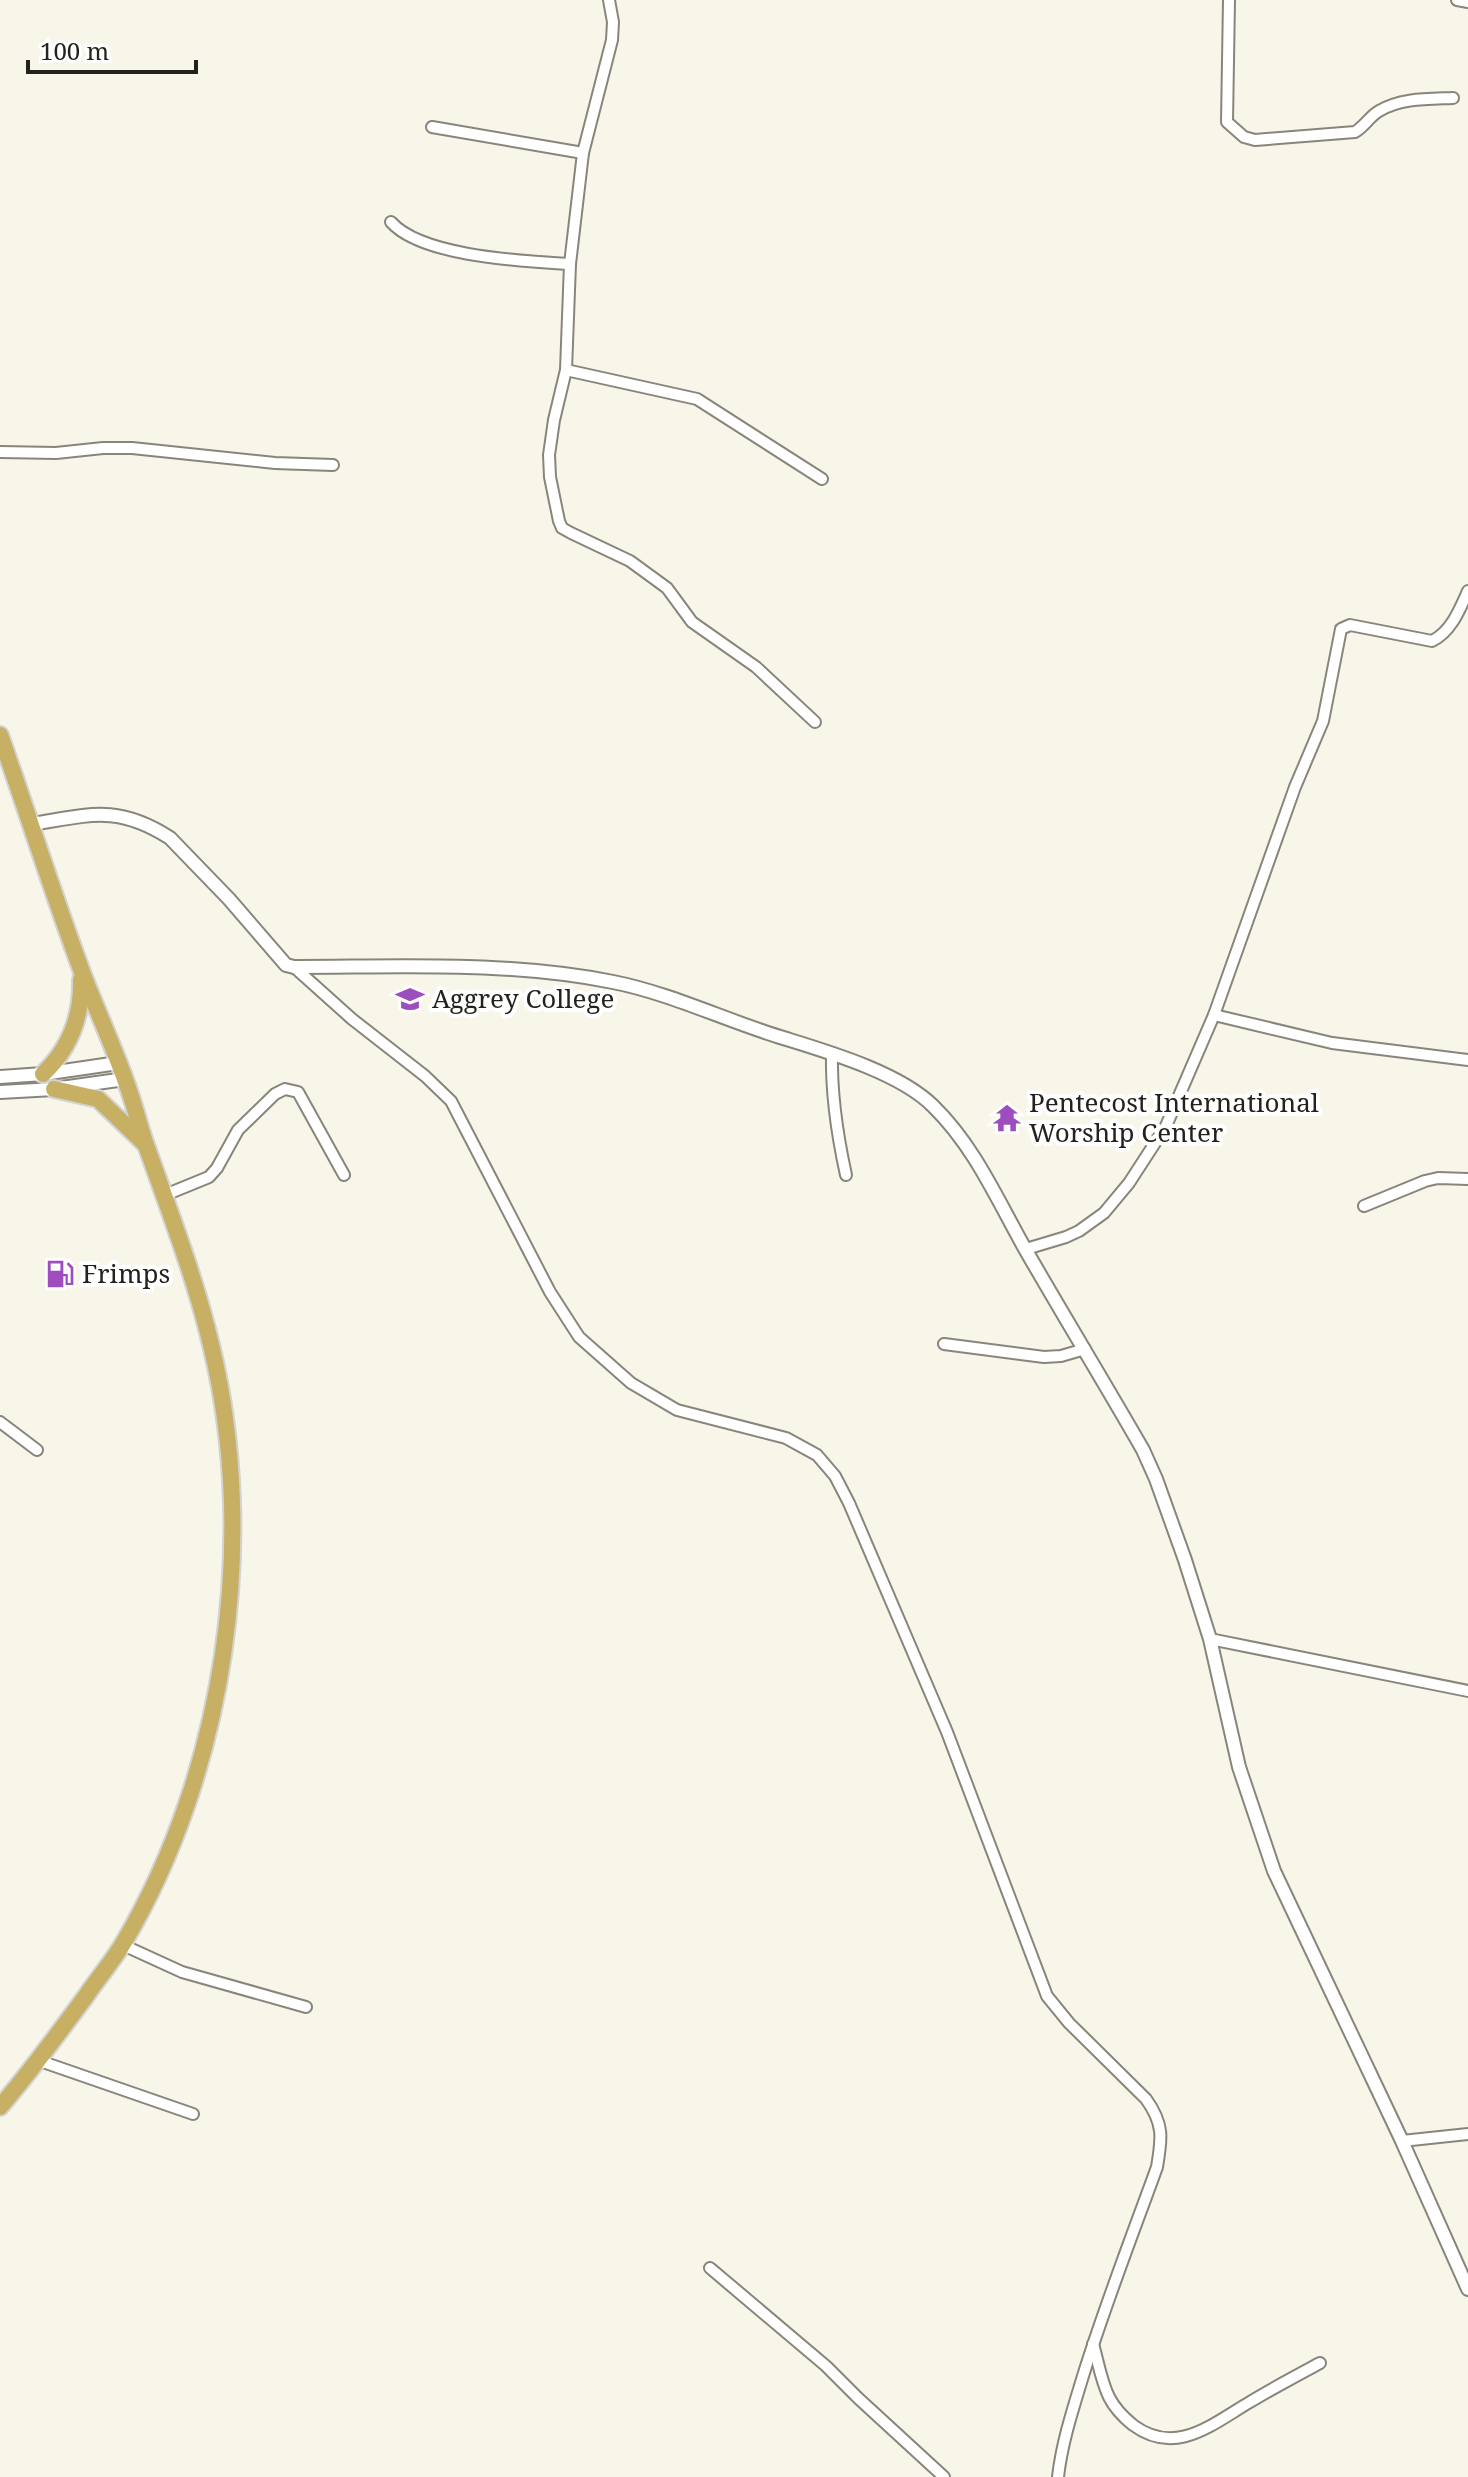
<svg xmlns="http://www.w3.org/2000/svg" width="1468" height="2477" font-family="'Noto Serif',serif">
	<rect width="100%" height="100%" fill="#f8f5e9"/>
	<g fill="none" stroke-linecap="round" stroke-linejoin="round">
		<defs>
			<g id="minor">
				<polyline points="609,0 613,22 612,40 583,153 570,264 566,370 554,420 549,455 550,477 559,521 562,528 571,533 630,561 667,588 692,622 756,667 815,722"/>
				<path d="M1229,0L1227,122L1244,137L1255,140L1355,132C1365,126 1369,117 1379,111C1401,98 1427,99 1453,98"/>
				<polyline points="1457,0 1468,2"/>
				<polyline points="432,127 583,153"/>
				<path d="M391,222C422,257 524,261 570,264"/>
				<polyline points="566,370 697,399 822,479"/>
				<polyline points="0,452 56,453 103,448 132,448 275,463 333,465"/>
				<path d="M294,967L352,1019L425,1076L451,1101L550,1292L579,1337L631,1383L677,1410L786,1438L817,1455L835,1476L849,1503L947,1732L1047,1996L1069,2023L1146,2099C1164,2124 1162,2138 1157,2167C1132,2236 1105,2305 1083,2376C1073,2409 1062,2442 1058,2477"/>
				<polyline points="1214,1015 1332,1043 1468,1060"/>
				<path d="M832,1053C831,1095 837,1134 846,1175"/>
				<polyline points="165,1195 209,1177 217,1168 238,1130 275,1094 285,1089 298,1092 344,1175"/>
				<polyline points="1364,1206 1425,1181 1438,1178 1468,1179"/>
				<path d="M1026,1249L1066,1237L1079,1231L1104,1213L1129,1183L1166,1126L1214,1015L1295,787L1323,721L1341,629L1350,625L1432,641C1451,632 1460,609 1468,591"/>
				<polyline points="944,1344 1044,1357 1061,1356 1085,1349"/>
				<polyline points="0,1422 37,1450"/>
				<polyline points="1210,1639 1468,1691"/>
				<polyline points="123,1945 182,1972 306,2007"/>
				<polyline points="40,2061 193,2114"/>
				<polyline points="1402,2141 1468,2134"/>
				<polyline points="710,2268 826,2366 858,2398 944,2477"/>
				<path d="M1093,2344C1098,2361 1101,2381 1109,2397C1115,2409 1123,2417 1133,2425C1176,2457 1212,2424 1250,2402C1273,2388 1296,2376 1320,2363"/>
			</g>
			<g id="tertiary">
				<path d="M32,824C89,815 117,804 170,838L229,899L286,965L294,967C401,967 507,961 613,982C669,993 725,1020 780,1037C825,1051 899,1072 933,1106C974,1146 996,1197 1024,1247C1063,1315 1104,1382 1143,1450L1156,1479L1185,1560L1210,1639L1239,1767L1274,1871L1402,2141L1468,2289"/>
				<polyline points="0,1077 43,1074 118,1063"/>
				<polyline points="0,1092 54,1089 125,1079"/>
			</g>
			<g id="trunk">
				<path d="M0,735C28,814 53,894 82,972C96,1009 113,1045 126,1082C134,1103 139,1125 146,1145C170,1213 196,1280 212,1349C258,1542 225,1771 124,1942C113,1961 98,1978 86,1996C58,2034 31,2071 0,2107"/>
				<path d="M43,1074C70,1048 82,1017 81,980"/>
				<polyline points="54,1089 98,1099 145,1144"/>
			</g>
		</defs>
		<use href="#minor" stroke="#88857b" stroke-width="14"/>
		<use href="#tertiary" stroke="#88857b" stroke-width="16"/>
		<use href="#trunk" stroke="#d3d3d2" stroke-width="20"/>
		<use href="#minor" stroke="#fff" stroke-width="10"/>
		<use href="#tertiary" stroke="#fff" stroke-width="12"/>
		<use href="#trunk" stroke="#c7b063" stroke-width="16"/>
	</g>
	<defs>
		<symbol id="school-bare" viewBox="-9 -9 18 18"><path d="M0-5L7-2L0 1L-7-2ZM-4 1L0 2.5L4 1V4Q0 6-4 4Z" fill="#9d4dbe" stroke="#fff" stroke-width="2.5" paint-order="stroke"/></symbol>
		<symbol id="temple-bare" viewBox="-9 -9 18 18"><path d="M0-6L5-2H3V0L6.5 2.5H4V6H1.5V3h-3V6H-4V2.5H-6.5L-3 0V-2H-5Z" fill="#9d4dbe" stroke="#fff" stroke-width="2.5" paint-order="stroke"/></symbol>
		<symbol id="fuel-bare" viewBox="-9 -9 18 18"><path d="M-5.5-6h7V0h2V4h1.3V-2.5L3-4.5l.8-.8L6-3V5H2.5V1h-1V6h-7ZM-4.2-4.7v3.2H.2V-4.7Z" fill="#9d4dbe" stroke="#fff" stroke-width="2.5" paint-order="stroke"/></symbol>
	</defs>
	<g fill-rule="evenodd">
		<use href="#school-bare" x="390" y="979" width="40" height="40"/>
		<use href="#temple-bare" x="987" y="1098" width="40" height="40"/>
		<use href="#fuel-bare" x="40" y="1254" width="40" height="40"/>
	</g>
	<g text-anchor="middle" stroke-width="8" stroke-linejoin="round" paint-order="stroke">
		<g font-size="26" fill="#23221d" stroke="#fff" text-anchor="start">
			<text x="432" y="1008">Aggrey College</text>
			<text x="1029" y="1112">Pentecost International<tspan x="1029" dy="30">Worship Center</tspan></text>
			<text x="82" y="1283">Frimps</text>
		</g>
	</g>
	<path d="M28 60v12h168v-12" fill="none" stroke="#23221d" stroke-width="4"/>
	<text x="40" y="60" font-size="24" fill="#23221d" stroke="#ffffff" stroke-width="6" paint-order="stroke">100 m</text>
</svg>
